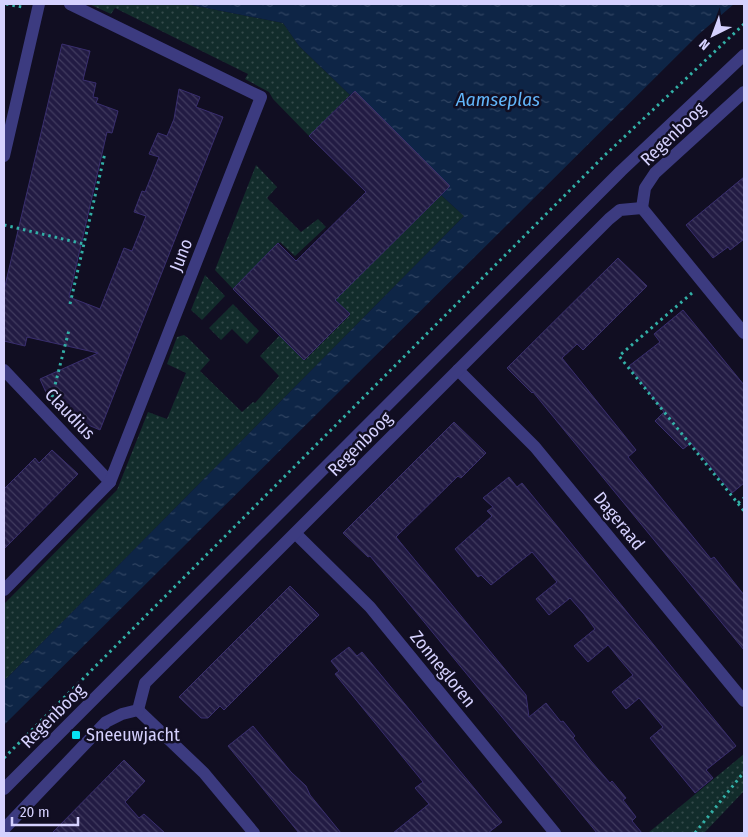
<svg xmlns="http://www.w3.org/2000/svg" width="748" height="837" font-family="'Fira Sans Condensed',sans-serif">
	<defs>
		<pattern id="grass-dots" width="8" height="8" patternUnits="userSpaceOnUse" patternTransform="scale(1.25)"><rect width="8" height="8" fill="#122c2b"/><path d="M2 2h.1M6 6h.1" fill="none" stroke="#344a4b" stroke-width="1.8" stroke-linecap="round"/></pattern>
		<pattern id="water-ripples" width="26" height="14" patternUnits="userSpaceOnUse" patternTransform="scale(1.25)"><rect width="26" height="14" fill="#0e2546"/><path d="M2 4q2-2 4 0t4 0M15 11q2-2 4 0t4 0" fill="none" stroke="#304462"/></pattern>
		<pattern id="building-back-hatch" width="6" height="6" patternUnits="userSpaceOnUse" patternTransform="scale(1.25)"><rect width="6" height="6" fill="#221b43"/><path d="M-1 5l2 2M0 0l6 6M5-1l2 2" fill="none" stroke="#413b5f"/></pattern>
	</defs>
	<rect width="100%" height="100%" fill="#110e22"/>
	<g fill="url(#grass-dots)">
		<polygon points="89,4 186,4 283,23 299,46 350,95 309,136 273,99 269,92 245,79 248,74 115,8 111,14"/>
		<polygon points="256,165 277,187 267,198 301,232 318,219 326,227 295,256 280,242 233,289 215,270"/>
		<polygon points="441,195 464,216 4,681 4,604 117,490 148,412 167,419 186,373 167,364 177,337 184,335 188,338 210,360 200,371 242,412 253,402 255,403 279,376 260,356 280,335 305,360 350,315 335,300"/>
		<polygon points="205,275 225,296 202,320 191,310"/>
		<polygon points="233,304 259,331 247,344 232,329 221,340 209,328"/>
		<polygon points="744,754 744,791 704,833 648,833"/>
	</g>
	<polygon fill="url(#water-ripples)" points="186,4 734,4 699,34 4,725 4,681 464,216 441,195 450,186 355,91 350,95 299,46 283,23"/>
	<g fill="url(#building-back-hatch)" stroke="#392e6e">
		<polygon points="62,44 90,51 83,80 96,83 93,97 98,98 96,103 118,111 112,133 107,132 69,297 100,309 124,248 132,251 146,216 134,212 142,191 145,192 159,157 149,154 158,133 167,136 174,119 179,89 200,97 196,107 223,117 100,430 67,416 71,407 48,397 40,379 98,353 27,337 25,346 4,341 4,290"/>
		<polygon points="355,91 450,186 335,300 350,314 304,360 233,289 278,243 296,261 366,192 309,136"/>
		<polygon points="744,177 744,239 730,250 728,247 713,258 686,225"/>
		<polygon points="618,258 647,286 583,350 577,344 562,358 636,450 628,457 711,559 714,557 744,595 744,650 533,392 532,393 507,368"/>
		<polygon points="683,310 744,385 744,483 732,493 691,443 683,449 655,421 664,412 629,366 660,342 654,334"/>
		<polygon points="454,422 486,453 461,478 458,476 396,537 526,695 529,717 546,703 561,722 563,721 575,736 573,738 591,761 610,783 612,781 626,798 623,800 636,817 632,821 642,833 597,833 370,556 368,557 343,533"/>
		<polygon points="52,450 78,474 4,549 4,489 35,458 39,463"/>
		<polygon points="509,477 517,487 522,483 736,746 706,770 713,778 695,793 650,738 663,727 639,698 626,709 612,692 633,675 621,661 608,645 588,662 574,646 595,629 584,614 570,598 549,615 536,599 557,582 532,552 491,585 481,575 478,577 455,549 492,516 487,511 493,507 483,498"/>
		<polygon points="290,586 319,615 224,710 220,706 208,718 201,718 179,697"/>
		<polygon points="349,647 357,656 362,652 502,822 488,833 393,833 429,804 415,788 423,782 335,674 339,671 331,661"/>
		<polygon points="253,726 291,772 306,786 310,795 341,833 299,833 228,746"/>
		<polygon points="124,760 145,781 125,802 139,818 144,814 165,833 52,833"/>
	</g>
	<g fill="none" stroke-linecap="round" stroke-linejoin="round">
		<g stroke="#32b0a7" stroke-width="3" stroke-dasharray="2.5 4" stroke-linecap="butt">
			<polyline points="6,4 22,7"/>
			<polyline points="4,225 84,244"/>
			<polyline points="692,293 619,356 744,511"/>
			<polyline points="70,304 105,153"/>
			<polyline points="52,397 69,330"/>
			<polyline points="738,503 744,498"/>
			<polyline points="4,758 605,155 744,24"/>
			<polyline points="695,833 744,772"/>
		</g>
		<g stroke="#3c3b80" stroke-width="12">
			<polyline points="4,156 39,4"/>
			<polyline points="642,208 744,333"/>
			<polyline points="642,208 645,188 655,173 744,92"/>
			<polyline points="4,370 110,482"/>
			<polyline points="458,370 535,447 744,701"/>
			<polyline points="296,534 370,607 555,833"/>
			<polyline points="4,590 110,482 261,97 70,4"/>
			<polyline points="138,710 204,773 254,833"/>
			<polyline points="4,789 621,171 744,55"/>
			<polyline points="4,829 106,722 122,714 138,710 145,683 609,219 620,210 642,208"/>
		</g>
	</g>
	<rect fill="#07dff3" stroke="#110e22" stroke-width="2" x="71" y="730" width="10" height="10" rx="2.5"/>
	<g text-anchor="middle" stroke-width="5" stroke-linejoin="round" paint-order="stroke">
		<g font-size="18" fill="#d5d1fe" stroke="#110e22">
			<text transform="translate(673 134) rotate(-44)" y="6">Regenboog</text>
			<text transform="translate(181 255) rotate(-69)" y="6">Juno</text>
			<text transform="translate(70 414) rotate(46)" y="6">Claudius</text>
			<text transform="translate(360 444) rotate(-45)" y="6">Regenboog</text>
			<text transform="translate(619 521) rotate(51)" y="6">Dageraad</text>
			<text transform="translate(443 669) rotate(51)" y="6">Zonnegloren</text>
			<text transform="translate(53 716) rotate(-45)" y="6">Regenboog</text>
		</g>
		<g font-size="18" fill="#d5d1fe" stroke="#110e22" text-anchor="start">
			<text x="86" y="741">Sneeuwjacht</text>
		</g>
		<g font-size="19" font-style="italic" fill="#62b6fa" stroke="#110e22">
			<text x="498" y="106">Aamseplas</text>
		</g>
	</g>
	<rect width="748" height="837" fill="none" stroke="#d5d1fe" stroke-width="10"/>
	<g transform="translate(713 35) rotate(222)" stroke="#110e22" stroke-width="4" paint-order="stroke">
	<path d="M0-4L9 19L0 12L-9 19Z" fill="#d5d1fe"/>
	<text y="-8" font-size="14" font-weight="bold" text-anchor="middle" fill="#d5d1fe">N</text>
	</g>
	<path d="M12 817v8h66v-8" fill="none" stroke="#d5d1fe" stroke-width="2.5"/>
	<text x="20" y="817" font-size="15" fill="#d5d1fe" stroke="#110e22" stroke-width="4" paint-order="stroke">20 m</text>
</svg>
